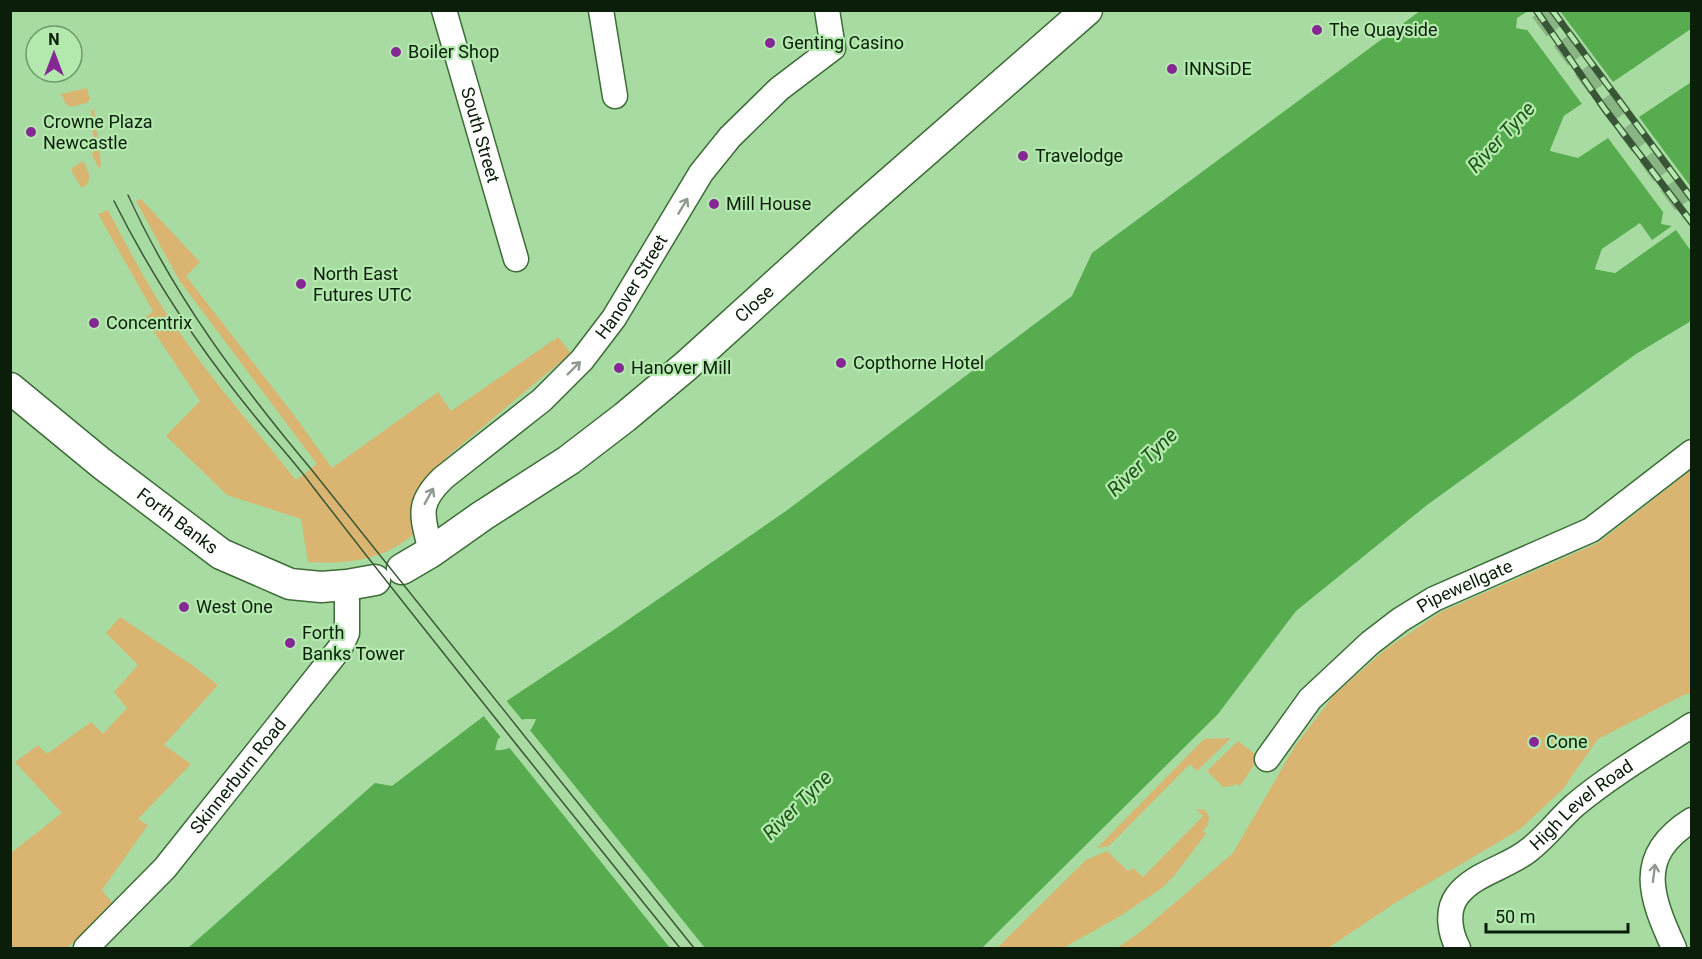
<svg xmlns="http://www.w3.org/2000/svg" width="1702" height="959" font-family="Roboto,sans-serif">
	<rect width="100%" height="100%" fill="#a8dba2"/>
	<g fill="#d9b571">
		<polygon points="87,88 90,99 87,103 70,107 66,104 61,94"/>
		<polygon points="93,109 94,110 101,165 99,169 92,155 94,146 91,111"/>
		<path d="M83,161C88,171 93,178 85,187H81L72,172V168Z"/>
		<path d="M141,199L200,262L186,276L294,415L332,468L438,392L451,411L558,337L571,353L448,456L422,485L413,520L414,534C382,561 348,564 308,562L301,519L227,495L166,436L200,401L145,318L153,311L98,214L108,210C129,250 150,291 177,329C213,382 256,430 296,480L317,464L179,280L136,201Z"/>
		<polygon points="1691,470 1691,693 1684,695 1598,739 1562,790 1519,830 1398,901 1328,948 1117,948 1143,930 1233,853 1295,746 1334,695 1386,649 1441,612 1598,543"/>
		<polygon points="120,617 192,665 218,685 164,745 191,764 138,819 148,825 102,890 114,905 67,948 11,948 11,853 62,813 15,762 38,745 47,754 91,722 103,734 127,708 114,692 138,665 106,633"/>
		<polygon points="1231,738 1197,771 1190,764 1109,846 1097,848 1204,739"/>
		<polygon points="1238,741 1259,757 1240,786 1236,784 1232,786 1223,787 1207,771"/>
		<polygon points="1199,809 1205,810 1209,816 1208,825 1203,831 1206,834 1174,876 1162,888 1117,918 1063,948 998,947 1086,860 1107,851 1128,871 1133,868 1143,877 1203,816 1197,810"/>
	</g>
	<path fill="#56ac4e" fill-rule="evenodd" d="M1420,11H1528L1517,18L1516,28L1526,30L1554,11H1691V29L1564,116L1550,150L1578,157L1691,82V193L1663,213L1661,224L1672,226L1691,212L1652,241L1640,224L1602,249L1595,269L1615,273L1691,218V321L1636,354L1427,505L1296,611L1218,714L982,948H188L375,783L392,786L484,716L609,633L786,511L1072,296L1092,253ZM524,719H536C531,735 512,752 495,750L498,739Z"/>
	<g fill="#a8dba2" fill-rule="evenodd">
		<polygon points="1548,10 1560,11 1613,82 1691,29 1692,33 1566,118 1554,148 1578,154 1692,79 1691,82 1639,117 1691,187 1692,197 1666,216 1608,138 1578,158 1550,151 1564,116 1582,104 1525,27"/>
		<path d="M1692,209L1691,251L1676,230L1615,273L1595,269L1602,249L1640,223L1652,240L1672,226L1670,222ZM1639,228L1651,243L1614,270L1599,267L1604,250Z"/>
		<polygon points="505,699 524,722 502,739 482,714"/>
		<polygon points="529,729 705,948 670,948 508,746"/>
	</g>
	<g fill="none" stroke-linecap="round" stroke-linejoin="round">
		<polyline stroke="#88b583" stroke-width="24" stroke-dasharray="24 12" stroke-linecap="butt" points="1542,10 1692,213"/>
		<defs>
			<g id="minor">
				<path id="s1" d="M444,10L516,259"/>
				<polyline points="601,10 615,96"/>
				<path id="s2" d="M431,552C423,517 415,505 443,478L542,400L582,360L614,318L701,173L730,137L779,89L833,48L827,10"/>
				<path id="s3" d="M1267,759L1310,699L1370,643L1400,620L1434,599L1591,530L1692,452"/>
				<path id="s4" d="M86,948L165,868L340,648L347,633V585"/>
				<path id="s5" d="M1458,948C1450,933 1446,911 1457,896C1474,873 1507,868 1529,850C1546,837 1559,819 1575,805C1611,775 1652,751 1692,725"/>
				<path d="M1674,948C1651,897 1634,856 1692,820"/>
			</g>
			<g id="major">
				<path id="s6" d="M10,388L101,463L221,554L290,584L321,587L347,585L375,580"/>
				<path id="s7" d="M402,569L431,552L482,516L569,460L625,417L686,366L848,219L1087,10"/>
			</g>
		</defs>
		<use href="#minor" stroke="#3d6c38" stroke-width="27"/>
		<use href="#major" stroke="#3d6c38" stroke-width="33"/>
		<use href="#minor" stroke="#fff" stroke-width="24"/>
		<use href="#major" stroke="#fff" stroke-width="30"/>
		<g stroke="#385535" stroke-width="1.5">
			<path d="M128,195C174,297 240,384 311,469L694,948"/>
			<path d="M114,201C152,277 199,348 253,414C272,438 292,459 310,483C431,640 556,794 680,948"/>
		</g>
		<defs>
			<g id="rail">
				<polyline points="1536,10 1604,108 1692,223"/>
				<polyline points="1552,10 1692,199"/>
			</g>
		</defs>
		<use href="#rail" stroke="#385535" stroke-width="7"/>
		<use href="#rail" stroke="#b4e9ae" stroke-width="4.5" stroke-dasharray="14" stroke-linecap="butt"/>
	</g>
	<defs><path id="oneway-shaft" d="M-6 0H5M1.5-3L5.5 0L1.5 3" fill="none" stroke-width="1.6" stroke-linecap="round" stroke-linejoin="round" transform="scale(1.5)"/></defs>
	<g stroke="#919a90">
		<use href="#oneway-shaft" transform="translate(683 206) rotate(-59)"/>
		<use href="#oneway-shaft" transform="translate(574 368) rotate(-45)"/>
		<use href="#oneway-shaft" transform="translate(429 496) rotate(-61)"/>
		<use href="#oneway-shaft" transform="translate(1654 873) rotate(-83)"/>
	</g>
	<g fill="#852894" stroke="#b4e9ae" stroke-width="2">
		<circle cx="1317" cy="30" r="6"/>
		<circle cx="770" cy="43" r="6"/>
		<circle cx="396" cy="52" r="6"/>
		<circle cx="1172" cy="69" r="6"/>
		<circle cx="31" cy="132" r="6"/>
		<circle cx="1023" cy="156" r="6"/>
		<circle cx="714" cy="204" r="6"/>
		<circle cx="301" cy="284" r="6"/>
		<circle cx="94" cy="323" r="6"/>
		<circle cx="841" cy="363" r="6"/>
		<circle cx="619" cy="368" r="6"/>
		<circle cx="184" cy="607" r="6"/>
		<circle cx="290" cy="643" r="6"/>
		<circle cx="1534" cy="742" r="6"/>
	</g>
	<g text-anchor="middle" stroke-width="4.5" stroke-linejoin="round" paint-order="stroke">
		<g font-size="18" fill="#0a1e09" stroke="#b4e9ae" text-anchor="start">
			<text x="1329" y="36">The Quayside</text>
			<text x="782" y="49">Genting Casino</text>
			<text x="408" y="58">Boiler Shop</text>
			<text x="1184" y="75">INNSiDE</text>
			<text x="43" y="128">Crowne Plaza<tspan x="43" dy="21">Newcastle</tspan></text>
			<text x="1035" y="162">Travelodge</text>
			<text x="726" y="210">Mill House</text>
			<text x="313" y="280">North East<tspan x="313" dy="21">Futures UTC</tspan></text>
			<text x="106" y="329">Concentrix</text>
			<text x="853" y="369">Copthorne Hotel</text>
			<text x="631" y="374">Hanover Mill</text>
			<text x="196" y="613">West One</text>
			<text x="302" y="639">Forth<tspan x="302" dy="21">Banks Tower</tspan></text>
			<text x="1546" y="748">Cone</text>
		</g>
		<g font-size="18" fill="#0a1e09" stroke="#b4e9ae">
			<text dy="6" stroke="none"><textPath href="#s1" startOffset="130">South Street</textPath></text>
			<text dy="6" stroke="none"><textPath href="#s2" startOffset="352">Hanover Street</textPath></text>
			<text dy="6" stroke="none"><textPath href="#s7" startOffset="442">Close</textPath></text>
			<text dy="6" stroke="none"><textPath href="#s6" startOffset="214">Forth Banks</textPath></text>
			<text dy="6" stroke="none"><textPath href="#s3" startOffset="267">Pipewellgate</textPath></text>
			<text dy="6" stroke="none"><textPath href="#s4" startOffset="230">Skinnerburn Road</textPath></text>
			<text dy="6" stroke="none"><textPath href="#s5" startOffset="210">High Level Road</textPath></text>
		</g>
		<g font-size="20" font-style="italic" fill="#195314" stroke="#b4e9ae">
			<text transform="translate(1501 137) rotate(-47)" y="7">River Tyne</text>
			<text transform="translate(1142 462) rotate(-44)" y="7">River Tyne</text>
			<text transform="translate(797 805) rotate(-45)" y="7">River Tyne</text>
		</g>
	</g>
	<rect width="1702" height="959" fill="none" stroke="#0a1e09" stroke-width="24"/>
	<g transform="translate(54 54)"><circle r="28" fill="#b4e9ae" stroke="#70986c" stroke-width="1.5"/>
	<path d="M0-4.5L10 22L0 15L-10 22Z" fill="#852894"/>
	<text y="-9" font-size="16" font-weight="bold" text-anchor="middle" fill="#0a1e09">N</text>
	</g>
	<path d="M1486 923v9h142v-9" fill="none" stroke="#0a1e09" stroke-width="3"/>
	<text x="1495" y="923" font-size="18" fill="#0a1e09" stroke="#b4e9ae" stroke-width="4.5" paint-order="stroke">50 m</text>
</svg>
